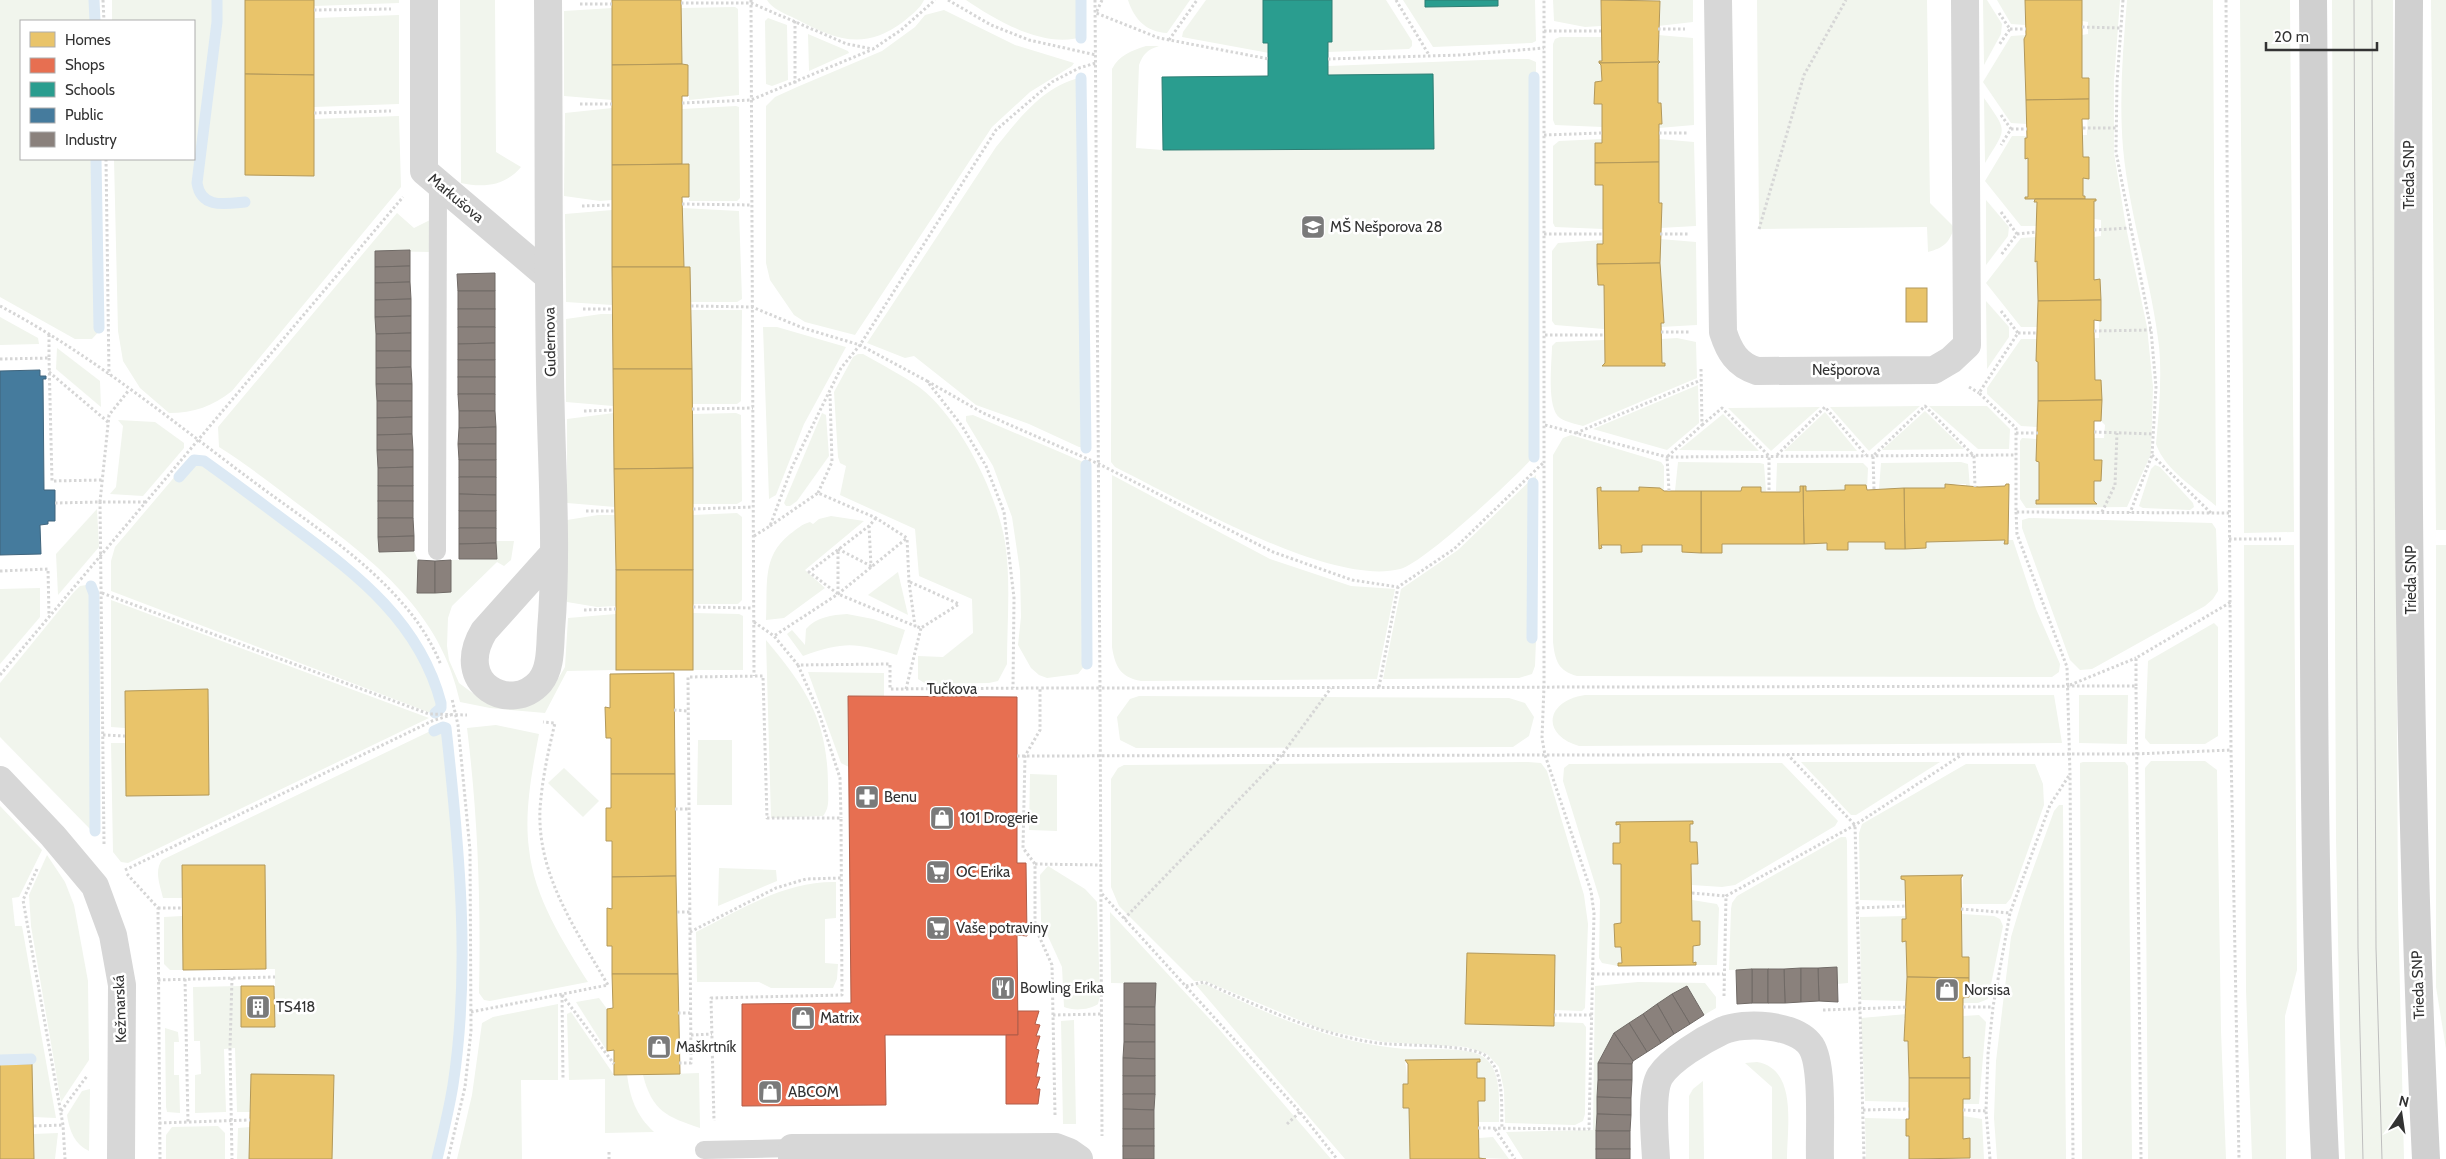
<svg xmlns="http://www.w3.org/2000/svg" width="2446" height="1159" font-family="Cabin,sans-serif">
	<rect width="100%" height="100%" fill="#fff"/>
	<g fill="#f1f5ed">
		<polygon points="0,0 96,0 97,21 21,21 21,159 98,159 101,329 92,339 75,339 0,297"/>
		<path d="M112,0H245V175L314,176V119L399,116L401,187L232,391C213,406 194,413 169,413L140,388L123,361L118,331L114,159H194V21H112Z"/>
		<polygon points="314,0 399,0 399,3 314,6"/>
		<path d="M460,0H495L496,152L521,167C505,186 484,188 461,183Z"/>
		<path d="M767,0H924C920,9 910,16 903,22C864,51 836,40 796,19C786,14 772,9 767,0Z"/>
		<path d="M966,0H1084L1085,36C1046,50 997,21 966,0Z"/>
		<path d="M1128,0H1190L1167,33C1146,32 1134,19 1128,0Z"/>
		<polygon points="1206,0 1263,0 1263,43 1268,43 1269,53 1182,37 1183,32"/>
		<polygon points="1332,0 1386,0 1412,41 1412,46 1409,49 1327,52 1328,42 1332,42"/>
		<polygon points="1403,0 1425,0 1426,7 1497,6 1498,0 1535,0 1536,41 1532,43 1433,47"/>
		<polygon points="1553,0 1601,0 1601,26 1585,27 1554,21"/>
		<polygon points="1657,0 1693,0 1693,22 1658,26 1658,21 1660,20 1660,1"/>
		<path d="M1757,0H1927L1930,203L1954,227C1950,243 1943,248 1928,252L1927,227L1759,229Z"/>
		<polygon points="1983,0 1987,0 2002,24 2001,34 1984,65"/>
		<polygon points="1997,0 2025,0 2025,25 2011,24"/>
		<polygon points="2082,0 2120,0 2114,81 2114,153 2126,227 2147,327 2153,387 2151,454 2127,507 2026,508 2020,499 2020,441 2022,438 2038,439 2036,441 2036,461 2039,462 2039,500 2036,501 2036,504 2097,504 2094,501 2094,481 2101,481 2102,461 2094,460 2094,438 2104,438 2105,425 2101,421 2101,380 2095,380 2094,338 2099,338 2100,280 2094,280 2094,237 2101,236 2101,220 2094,219 2094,201 2096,199 2085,199 2083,196 2083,178 2088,179 2083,157 2083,135 2087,135 2089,78 2082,78 2082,35 2088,34 2088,22 2082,21"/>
		<path d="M2127,0H2213L2216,506C2195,488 2165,470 2156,444C2159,412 2162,378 2159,346C2151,279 2129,214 2123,148C2119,98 2123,49 2127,0Z"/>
		<polygon points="2240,0 2290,0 2294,532 2244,533"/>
		<polygon points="2332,0 2393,0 2398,907 2404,1159 2345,1159 2340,1037 2336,839"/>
		<polygon points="2431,0 2446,0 2446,530 2436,530"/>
		<polygon points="735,7 738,9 739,95 689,100 688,65 682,64 681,8"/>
		<polygon points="612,8 612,100 564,96 564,11"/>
		<polygon points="944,10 1015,45 1074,63 1072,66 1030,92 992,127 855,335 805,322 794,315 770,280 766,263 766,106 775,97 797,87 882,51 915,27 925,15"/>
		<polygon points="399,15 399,104 314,107 315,18"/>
		<polygon points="768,18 787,25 788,80 772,86 766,84 765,21"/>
		<polygon points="808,34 848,51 849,53 809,71"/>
		<polygon points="1658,35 1693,38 1694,125 1659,128 1659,124 1662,124 1661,104 1658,103 1658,64 1660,64 1658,60"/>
		<polygon points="2026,35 2024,39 2027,124 2011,123 1983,82 2011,36"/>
		<polygon points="1560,37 1601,37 1602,61 1599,61 1599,65 1601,65 1602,81 1595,82 1594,103 1602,104 1602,127 1555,125 1553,120 1553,44 1555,39"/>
		<path d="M1146,46H1159C1147,50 1143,54 1139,65L1136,148L1163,150L1434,149L1433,74L1328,75V66L1510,59H1529L1536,62V454C1517,476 1423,564 1400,569C1330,587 1180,499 1115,467L1111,462L1112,69C1119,55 1131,51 1146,46Z"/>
		<path d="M1085,77L1088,448L1079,447L1029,424L976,405L914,356L905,358L867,343L996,147C1020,118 1045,83 1085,77Z"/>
		<path d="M1984,98C2008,133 2007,127 1985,163Z"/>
		<polygon points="736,106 739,107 740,198 737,201 689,201 689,164 682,164 682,109"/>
		<polygon points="612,108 612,200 600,201 564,196 565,113"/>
		<polygon points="2012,136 2027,136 2025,138 2025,158 2028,158 2028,197 2025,197 2037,202 2037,226 2021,226 1985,181"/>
		<polygon points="1602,139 1603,229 1555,227 1553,223 1553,146 1559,141"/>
		<polygon points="1659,139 1694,142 1696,226 1660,228 1662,203 1659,203"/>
		<polygon points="1986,200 2009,227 2008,236 1986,265"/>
		<polygon points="682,208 739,211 742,299 737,302 691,302 690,267 684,267"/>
		<polygon points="612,210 612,305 566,302 565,214"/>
		<path d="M397,213L414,228L430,220V252L375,251L379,552L414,551L418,560L417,592H451V560L496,559V541H514L511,560L504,566L497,562L452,606L448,618L447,646L449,660L459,683L486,703L512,707L545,693L555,684L565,667L568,618L616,614V670L567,671L545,713L490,708L460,702C441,612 375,562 306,510C277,488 249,466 219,447L218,427Z"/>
		<polygon points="2037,237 2035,261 2037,261 2038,327 2021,327 1986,283 2021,238"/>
		<polygon points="1660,239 1696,242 1697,325 1661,327 1661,323 1664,323 1663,303 1661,302"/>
		<polygon points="1603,240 1603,244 1597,244 1598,284 1604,285 1604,329 1555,325 1552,321 1552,251 1558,243"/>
		<polygon points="1986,301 2009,327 2009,337 1987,369"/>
		<polygon points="691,310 742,310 741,401 737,404 692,404"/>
		<polygon points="601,314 612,314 613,406 566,402 566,319"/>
		<polygon points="0,317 38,338 39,344 0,345"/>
		<polygon points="763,327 777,327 846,347 804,424 776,495 769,499"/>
		<path d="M1677,338L1696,342L1697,378L1583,426C1576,424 1566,422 1560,418C1546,408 1552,362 1552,346L1556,342L1604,340L1605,363L1602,366L1665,365V363H1662L1661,339Z"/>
		<polygon points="2021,339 2038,339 2036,361 2038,362 2038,427 2021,426 1987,394 1987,388"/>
		<polygon points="57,348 100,381 101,407 56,369"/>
		<path d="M858,354H863C882,365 902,375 919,387C959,417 997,493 1005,542C1011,581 1007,624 1007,664L998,681L989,683L926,684L918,679V656L943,657L973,633L972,599L919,576L915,529L840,495L846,466L840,463L838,457L834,392L853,357Z"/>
		<polygon points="1698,385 1699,423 1667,450 1593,429"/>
		<polygon points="1920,406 1869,451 1830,407"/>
		<polygon points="1929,406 1987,406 2010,429 2009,449 1978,449"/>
		<polygon points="1820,407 1771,451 1728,408"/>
		<polygon points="1925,411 1964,449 1882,450"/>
		<polygon points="1825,412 1857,451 1784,451"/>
		<polygon points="614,413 615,507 567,503 567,419"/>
		<polygon points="736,413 741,415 742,501 737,504 693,504 692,414"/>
		<polygon points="822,413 826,415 829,456 797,501 790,506 786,506 784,503"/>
		<polygon points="1723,414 1759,451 1679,450"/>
		<polygon points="973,415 1081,461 1089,466 1090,659 1078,674 1047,678 1039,675 1031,668 1018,645 1021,617 1020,571 1012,517 993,466 966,421 966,416"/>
		<polygon points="118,420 155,422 184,443 184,448 143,496 110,494 116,487 123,426"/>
		<path d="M1571,435L1661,462L1664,466V491L1660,488L1640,487L1639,491H1601L1600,487L1598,488L1599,548H1601V545H1621V553L1642,552V545H1682V552L1722,553V544L1885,542V549L1926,548V542L2005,540V544H2008V540H2013L2036,609L2060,664L2059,672L2052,677H2020L1577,676C1558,671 1555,660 1553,642V455L1563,438Z"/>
		<path d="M198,457C216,459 243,484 259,496C326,544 404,595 436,676C440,687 447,700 441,712H428L111,591V561L115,547L188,461Z"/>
		<polygon points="1678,462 1760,463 1764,464 1766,491 1761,492 1761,487 1742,487 1741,491 1675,491"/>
		<polygon points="1961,462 1968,464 1970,487 1966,487 1966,484 1946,484 1945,488 1879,489 1881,463"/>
		<polygon points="1777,463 1863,463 1868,468 1867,490 1866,485 1845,485 1845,490 1806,491 1806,486 1800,486 1800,492 1776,491"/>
		<polygon points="2155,465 2160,467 2193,503 2194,507 2190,510 2143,508 2139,506 2151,469"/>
		<path d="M1112,475L1270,559L1351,586L1395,589L1377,679L1141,681C1120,677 1115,666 1112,647Z"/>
		<polygon points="1536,475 1536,640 1535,666 1532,674 1519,678 1383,679 1401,589 1458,550"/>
		<polygon points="97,509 99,547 58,595 56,554"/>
		<polygon points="737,513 742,517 742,600 738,604 693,604 693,515"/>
		<polygon points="598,515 615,515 616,606 597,607 567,602 567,520"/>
		<path d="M831,516L864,521L805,570L825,588L784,618L766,620C768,586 761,557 790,534C797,529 802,524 810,522L813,524L819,519Z"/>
		<polygon points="2029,518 2212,523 2216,529 2218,591 2213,599 2205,606 2092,669 2080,670 2070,660 2022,528 2022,520"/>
		<polygon points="2244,545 2294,545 2297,970 2285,1016 2286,1159 2252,1159 2246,990"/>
		<polygon points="2436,545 2446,545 2446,1049 2436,987"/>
		<polygon points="898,572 908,615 868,595"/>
		<polygon points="93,584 97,594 98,831 92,831 0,737 0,683 74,592 80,586"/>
		<polygon points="40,588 40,617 0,664 0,589"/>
		<polygon points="111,600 429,718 128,863 121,862 113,852 111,743 125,743 126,796 208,690 125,691 125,728 111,727"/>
		<polygon points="693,613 739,614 743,616 743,670 693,670"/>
		<path d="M847,614L873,619L905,630L897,655C855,643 846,641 803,656L787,634L792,630L805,645L806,629C816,617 832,615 847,614Z"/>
		<polygon points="2214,623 2218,627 2218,736 2205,744 2150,744 2145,738 2148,661"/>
		<path d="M766,640C807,689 828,721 828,787C828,797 830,808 823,816L771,818Z"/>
		<polygon points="808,672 884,673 884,697 848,697 849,767 841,763"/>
		<path d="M1585,695H2054L2062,743L1579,746C1540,734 1546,701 1585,695Z"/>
		<polygon points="2079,695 2128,695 2127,744 2079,743"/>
		<polygon points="1139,696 1509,698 1525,703 1534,717 1529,736 1513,747 1136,748 1120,740 1117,717 1130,699"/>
		<path d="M443,725L448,727C462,871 477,1017 439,1159H332L334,1075L252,1074L250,1112H237L235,1048L224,1049L226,1112L195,1113V1075L201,1074L200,1041H194L193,987L241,986V1027H275V969H266L265,865H182V898H163C160,885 154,871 162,860Z"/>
		<path d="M496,725L539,734C532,771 524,812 529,849C534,897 563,942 588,982L490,1001L484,1000L479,993C481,904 478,817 467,728Z"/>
		<polygon points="698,740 732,740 732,805 697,805"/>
		<polygon points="2151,761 2205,761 2217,770 2221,1031 2226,1159 2148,1159 2145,768"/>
		<polygon points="1528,762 1541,763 1547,771 1584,895 1588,924 1585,1008 1582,1011 1554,1010 1555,955 1467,953 1465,1024 1553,1026 1554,1022 1583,1023 1586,1027 1585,1114 1583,1121 1575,1125 1505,1123 1504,1090 1499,1067 1487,1054 1466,1047 1383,1042 1323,1030 1205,981 1194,981 1119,906 1111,887 1111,779 1118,768 1124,765"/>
		<polygon points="1801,762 1940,762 1856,815 1851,815"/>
		<polygon points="2083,762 2125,762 2128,766 2132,1159 2082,1159 2080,767 2080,763"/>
		<polygon points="1782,763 1838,821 1835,826 1735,885 1722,887 1692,885 1691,864 1698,864 1697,842 1690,842 1690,824 1693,821 1616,822 1616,825 1620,824 1620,843 1613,843 1613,864 1621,864 1621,923 1614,924 1615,946 1621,947 1622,963 1618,963 1618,966 1602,963 1599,958 1600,900 1563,781 1564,768 1569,764"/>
		<polygon points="1966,764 2035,764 2043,784 2044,805 2011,898 2006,904 1962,904 1963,875 1901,876 1901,879 1905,880 1906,901 1860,900 1859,833 1862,824"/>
		<polygon points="564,768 599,801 583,817 548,783"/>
		<polygon points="1030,774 1057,775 1057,831 1029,830"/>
		<polygon points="2059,805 2063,805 2066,1159 1997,1159 1994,1118 1996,1061 2011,937 2023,897 2054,811"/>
		<polygon points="0,806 42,850 19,897 12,898 15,926 22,926 56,1118 33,1117 32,1064 0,1064"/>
		<polygon points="1841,837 1846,837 1847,841 1848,983 1837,984 1836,967 1729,970 1731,909 1732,903 1737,896"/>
		<polygon points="47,855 65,882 74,905 88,981 89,1060 61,1102 31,926 29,895"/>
		<path d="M1048,866L1085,889L1097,902L1100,996L1098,1004C1090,1010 1073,1011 1064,1007L1062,967L1041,921L1040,875Z"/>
		<polygon points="719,868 776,870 777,881 718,906"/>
		<path d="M836,882V918L825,919V963L838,964L837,979L833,988H771L759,982H697L696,932C742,909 785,881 836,882Z"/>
		<polygon points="1692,900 1717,904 1719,908 1717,965 1696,965 1696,963 1693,963 1693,946 1700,945 1700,922 1692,921"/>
		<polygon points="1110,912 1219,1029 1331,1159 1154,1159 1156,984 1111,983"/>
		<polygon points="1962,914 1994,916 2000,919 2003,926 1988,999 1978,1003 1963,1003 1963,998 1969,997 1969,957 1962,957"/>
		<polygon points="182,916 183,970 170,970 164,964 164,917"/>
		<polygon points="1906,916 1906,919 1902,919 1902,941 1906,941 1907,1001 1861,1000 1860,917"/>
		<polygon points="1638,982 1705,983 1716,997 1716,1008 1704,1015 1687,986 1614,1033 1598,1063 1596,1159 1523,1159 1506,1132 1593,1130 1595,986"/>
		<path d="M1205,984C1260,1011 1319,1037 1380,1046C1390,1047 1400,1049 1410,1049C1430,1050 1469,1046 1485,1058C1502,1072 1499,1102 1499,1122H1478V1101L1485,1100V1078H1477V1062H1480V1060H1405L1408,1084L1403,1085V1108H1409L1410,1159H1345L1196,985Z"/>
		<polygon points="599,998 607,1009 607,1051 576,1002"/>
		<polygon points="558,1004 558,1080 521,1080 522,1159 457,1159 472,1095 482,1023 493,1017"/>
		<path d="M571,1012L614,1075L627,1074C630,1098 636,1115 654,1132L605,1133V1079L569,1080L567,1014Z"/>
		<polygon points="1907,1014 1907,1018 1904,1018 1904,1041 1908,1041 1908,1102 1865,1101 1861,1018"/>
		<polygon points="1979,1015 1986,1022 1979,1104 1963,1104 1963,1099 1970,1098 1970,1058 1963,1058 1963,1016"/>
		<polygon points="1074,1020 1076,1124 1063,1124 1061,1021"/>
		<polygon points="165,1028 178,1032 179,1042 174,1042 174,1075 179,1075 180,1113 167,1112 166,1107"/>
		<path d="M1757,1062C1798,1069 1787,1127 1787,1159H1772V1087L1745,1063Z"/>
		<path d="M699,1073L700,1128C667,1117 652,1111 643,1075Z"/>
		<polygon points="1703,1081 1704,1159 1689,1159 1689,1096 1693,1089"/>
		<path d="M90,1089L89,1151C75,1145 69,1130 67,1115L82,1091Z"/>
		<polygon points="1963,1116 1982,1119 1984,1159 1963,1159 1970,1158 1970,1138 1963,1139"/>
		<polygon points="1865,1118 1906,1119 1906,1136 1909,1136 1909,1159 1866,1159"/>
		<polygon points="218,1126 225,1133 225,1159 166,1159 166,1135 172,1127"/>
		<polygon points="250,1127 249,1159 237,1159 238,1128"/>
		<polygon points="58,1133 55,1159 34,1159 33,1134"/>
		<polygon points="1493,1137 1509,1159 1479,1158 1479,1138"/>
	</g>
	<g fill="#e9c46a" stroke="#b2985a">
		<polygon points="245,0 314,0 314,75 245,74"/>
		<polygon points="612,0 681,0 682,64 612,65"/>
		<polygon points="1601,0 1660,1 1658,60 1660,62 1599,63 1599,61 1602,61"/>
		<polygon points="2025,0 2082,0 2082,78 2089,78 2089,99 2026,100 2024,39 2026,35"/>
		<polygon points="1660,62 1658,64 1658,103 1661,103 1662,124 1659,124 1659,162 1595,163 1595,143 1602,143 1602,104 1594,104 1595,82 1602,81 1601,65 1599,63"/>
		<polygon points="682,64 688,65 688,96 682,96 682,164 612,165 612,65"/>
		<polygon points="245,74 314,75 314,176 245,175"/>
		<polygon points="2089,99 2089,119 2082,119 2083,157 2089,157 2089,179 2083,178 2083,196 2085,196 2085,199 2025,199 2025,197 2028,197 2028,158 2025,159 2025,138 2027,138 2026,100"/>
		<polygon points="1659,162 1659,203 1662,203 1660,263 1597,264 1597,244 1603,244 1603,185 1595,185 1595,163"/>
		<polygon points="689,164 689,197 682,197 684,267 612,267 612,165"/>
		<polygon points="2035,199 2096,199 2096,201 2094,201 2094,280 2100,279 2101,300 2038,301 2037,261 2035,262 2037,202 2034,202"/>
		<polygon points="1660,263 1664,323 1661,323 1662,363 1665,363 1665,366 1602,366 1605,363 1604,285 1598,285 1597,264"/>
		<polygon points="612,267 690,267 692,369 613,369"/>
		<rect x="1906" y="288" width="21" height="34"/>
		<polygon points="2101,300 2101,321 2094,320 2094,331 2095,380 2101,380 2102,400 2038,401 2038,362 2036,361 2038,301"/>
		<polygon points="613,369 692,369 693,468 614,469"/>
		<polygon points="2102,400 2101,421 2094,421 2094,460 2102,460 2101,481 2094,481 2094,501 2097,504 2036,504 2036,500 2039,500 2039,462 2036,461 2038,401"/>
		<polygon points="693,468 693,570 616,570 614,469"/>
		<polygon points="1945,484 1979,487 2005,486 2006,484 2009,484 2008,544 2004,544 2005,540 1926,542 1926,548 1905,549 1904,488 1945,488"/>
		<polygon points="1845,485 1866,485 1867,490 1904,488 1905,549 1885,549 1885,542 1848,542 1848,550 1827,550 1827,543 1804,544 1803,486 1806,486 1806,491 1845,490"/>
		<polygon points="1800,486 1803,486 1804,544 1722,544 1722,553 1701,553 1701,491 1741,491 1742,487 1761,487 1761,492 1800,492"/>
		<polygon points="1601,487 1601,491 1639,491 1639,487 1660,488 1664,491 1701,491 1701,553 1682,552 1682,545 1642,545 1642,552 1621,553 1621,545 1601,545 1602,548 1599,549 1597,488"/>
		<rect x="616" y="570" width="77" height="100"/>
		<polygon points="674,673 675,774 611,774 611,738 606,738 605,707 610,708 610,674"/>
		<polygon points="208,689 209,795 126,796 125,691"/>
		<polygon points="611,774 675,774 676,876 612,877 612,841 606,841 606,808 611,808"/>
		<polygon points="1693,821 1693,824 1690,824 1690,842 1697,842 1698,864 1691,864 1692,921 1700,921 1700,945 1693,946 1693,963 1696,962 1696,965 1618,966 1618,963 1622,963 1621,947 1615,947 1614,924 1621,923 1621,864 1613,864 1613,843 1620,843 1620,824 1616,825 1616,822"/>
		<polygon points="182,865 265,865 266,969 183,970"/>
		<polygon points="1963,875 1961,878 1962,957 1969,957 1969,978 1907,977 1906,941 1902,942 1902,919 1906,919 1905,880 1901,879 1901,876"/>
		<polygon points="676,876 678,974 612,974 612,946 607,946 607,908 612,909 612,877"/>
		<polygon points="1467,953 1555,955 1554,1026 1465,1024"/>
		<polygon points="612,974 678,974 680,1074 614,1075 614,1050 607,1051 607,1009 613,1008"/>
		<polygon points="1907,977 1969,978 1969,997 1963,998 1963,1058 1970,1057 1970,1078 1909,1078 1908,1041 1904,1041"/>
		<polygon points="241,986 274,986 275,1027 241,1027"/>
		<polygon points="1480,1059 1480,1062 1477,1062 1477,1078 1485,1078 1485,1101 1478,1101 1479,1158 1486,1159 1410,1159 1409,1108 1403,1108 1403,1084 1408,1084 1408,1064 1405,1060"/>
		<polygon points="0,1064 32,1064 34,1159 0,1159"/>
		<polygon points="251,1074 334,1075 332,1159 249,1159"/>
		<polygon points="1909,1078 1970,1078 1970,1099 1963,1099 1963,1139 1970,1138 1970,1158 1909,1159 1909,1136 1906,1136 1906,1119 1909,1119"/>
	</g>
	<g fill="#e76f51" stroke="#b15d48">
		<polygon points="848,696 1017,697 1017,863 1026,863 1027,936 1017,935 1018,1035 885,1035 886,1105 742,1106 742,1004 851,1003"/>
		<polygon points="1018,1011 1039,1011 1035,1024 1040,1025 1036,1036 1040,1036 1036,1049 1039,1050 1036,1063 1039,1063 1036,1077 1040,1077 1036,1089 1040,1089 1038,1104 1006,1104 1006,1035 1018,1035"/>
	</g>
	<g fill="#2a9d8f" stroke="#2d7d73">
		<polygon points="1263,0 1332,0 1332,42 1328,42 1328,75 1433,74 1434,149 1163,150 1162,77 1268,76 1268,43 1263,43"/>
		<polygon points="1425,0 1498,0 1498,6 1425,7"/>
	</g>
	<polygon fill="#457b9d" stroke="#40657d" points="40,370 40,376 46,376 46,379 43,379 44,490 55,490 55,521 48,521 48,524 40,525 41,554 0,555 0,371"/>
	<g fill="#8a817c" stroke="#706a66">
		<polygon points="410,250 410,266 375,267 375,251"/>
		<polygon points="410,266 410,282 375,283 375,267"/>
		<polygon points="495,273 495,291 458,291 457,274"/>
		<polygon points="410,282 411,299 375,300 375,283"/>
		<rect x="458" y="291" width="37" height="18"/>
		<polygon points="411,299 411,316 375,317 375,300"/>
		<rect x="458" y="309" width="37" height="18"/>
		<polygon points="411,316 411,333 376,334 375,317"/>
		<polygon points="458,327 495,327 495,343 458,344"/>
		<polygon points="411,333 411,351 376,351 376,334"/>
		<polygon points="495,343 495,360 458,360 458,344"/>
		<polygon points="376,351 411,351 411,367 376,368"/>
		<rect x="458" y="360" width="37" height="17"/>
		<polygon points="411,367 412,384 376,384 376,368"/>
		<rect x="458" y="377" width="37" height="17"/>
		<polygon points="376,384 412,384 412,401 377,401"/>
		<polygon points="458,394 495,394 495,411 459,411"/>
		<polygon points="377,401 412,401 412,417 377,418"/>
		<polygon points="459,411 495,411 496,427 459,428"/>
		<polygon points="412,417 412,434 377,435 377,418"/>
		<polygon points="496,427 496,444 458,444 459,428"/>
		<polygon points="412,434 413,450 377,450 377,435"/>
		<polygon points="458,444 496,444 496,460 459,460"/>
		<polygon points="377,450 413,450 413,467 378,468"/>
		<rect x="459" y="460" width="37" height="17"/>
		<polygon points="413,467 413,486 378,486 378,468"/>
		<polygon points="459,477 496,477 496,495 459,494"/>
		<rect x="378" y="486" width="35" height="15"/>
		<polygon points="459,494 496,495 496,511 459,511"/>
		<rect x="378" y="501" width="35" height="17"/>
		<rect x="459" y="511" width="37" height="17"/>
		<polygon points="378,518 413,518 414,536 378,537"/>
		<polygon points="459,528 496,528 496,543 459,544"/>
		<polygon points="414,536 414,551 379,552 378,537"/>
		<polygon points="496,543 497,559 459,559 459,544"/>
		<polygon points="418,560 435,561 435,593 417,593"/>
		<polygon points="451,560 451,592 435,593 435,561"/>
		<polygon points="1837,967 1838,1002 1819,1001 1818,968"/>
		<polygon points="1801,968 1801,1002 1785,1003 1784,969"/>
		<polygon points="1801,968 1818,968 1819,1001 1801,1002"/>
		<rect x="1752" y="969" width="16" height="34"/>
		<polygon points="1752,969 1752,1003 1737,1004 1736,970"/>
		<polygon points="1768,969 1784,969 1785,1003 1768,1003"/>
		<polygon points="1124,983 1156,983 1155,1007 1124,1007"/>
		<polygon points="1687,986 1704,1015 1690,1024 1672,994"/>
		<polygon points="1672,994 1690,1024 1674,1034 1657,1004"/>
		<polygon points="1657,1004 1674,1034 1661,1043 1643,1014"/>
		<polygon points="1124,1007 1155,1007 1155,1025 1124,1024"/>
		<polygon points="1643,1014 1661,1043 1647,1052 1629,1023"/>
		<polygon points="1629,1023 1647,1052 1633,1061 1614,1033"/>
		<polygon points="1124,1024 1155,1025 1155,1042 1124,1042"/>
		<polygon points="1614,1033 1633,1061 1632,1064 1598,1063"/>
		<polygon points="1124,1042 1155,1042 1155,1059 1123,1058"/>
		<polygon points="1123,1058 1155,1059 1155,1076 1123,1076"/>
		<polygon points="1598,1063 1632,1064 1632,1080 1598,1080"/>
		<rect x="1123" y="1076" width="32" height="18"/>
		<polygon points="1598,1080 1632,1080 1631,1098 1597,1097"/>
		<polygon points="1123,1094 1155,1094 1154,1110 1123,1109"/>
		<polygon points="1597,1097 1631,1098 1631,1115 1597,1114"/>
		<polygon points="1123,1109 1154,1110 1154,1129 1123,1129"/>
		<polygon points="1597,1114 1631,1115 1630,1131 1596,1131"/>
		<rect x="1123" y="1129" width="31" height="17"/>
		<rect x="1596" y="1131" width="34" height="18"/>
		<rect x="1123" y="1146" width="31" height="13"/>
		<rect x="1596" y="1149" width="34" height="10"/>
	</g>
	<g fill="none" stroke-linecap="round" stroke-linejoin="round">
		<g stroke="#dce9f4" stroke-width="11">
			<polyline points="94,0 95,21"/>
			<path d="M217,0V22L197,183C201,209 225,204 245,202"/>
			<polyline points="1081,0 1081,38"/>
			<polyline points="1534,77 1534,457"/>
			<polyline points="1081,78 1086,448"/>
			<polyline points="96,159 99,328"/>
			<polyline points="1086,465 1087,664"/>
			<path d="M179,477L194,460L204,461C235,483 265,506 296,529C359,576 420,623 441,703V708L435,713"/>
			<polyline points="91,586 94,594 95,831"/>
			<polyline points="1532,638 1533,483"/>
			<path d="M434,731L443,727L446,728C459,845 471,968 453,1085C449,1110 443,1134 437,1159"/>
			<polyline points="0,1060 31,1059"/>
		</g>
		<g stroke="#d6d6d6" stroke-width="3" stroke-dasharray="2.5 2.5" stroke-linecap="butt">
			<polyline points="103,0 104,21"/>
			<polyline points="751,0 754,676"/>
			<polyline points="948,0 991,25 1029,40 1096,55"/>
			<polyline points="1095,0 1100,688 2136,686 2141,1159"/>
			<polyline points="1102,0 1096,13 1159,38 1269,59"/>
			<polyline points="1396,0 1429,55"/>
			<polyline points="2123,0 2117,82 2116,152 2151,330 2156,387 2152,455 2130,513"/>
			<polyline points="2226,0 2231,750 2239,1159"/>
			<polyline points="681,3 751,3 847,44 873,49 901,30 935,0"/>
			<polyline points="580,4 612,4"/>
			<polyline points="314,10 391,9"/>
			<polyline points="1999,13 2010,29 1999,45"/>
			<polyline points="795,21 795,84"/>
			<polyline points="2082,27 2121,28"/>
			<polyline points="1658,29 1685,29"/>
			<polyline points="2010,29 2026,29"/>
			<polyline points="1544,31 1601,31"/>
			<polyline points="1169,40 1197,0"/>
			<polyline points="1328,59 1461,55 1544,48"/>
			<polyline points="682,103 751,100 871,50"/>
			<polyline points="580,104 612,104"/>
			<polyline points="314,113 391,111"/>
			<polyline points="2001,115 2011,129 2001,145"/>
			<polyline points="2083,128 2117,128"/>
			<polyline points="2011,129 2027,129"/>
			<polyline points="1659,133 1688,133"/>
			<polyline points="1544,135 1602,133"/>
			<polyline points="106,159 109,375"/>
			<polyline points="682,204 752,205"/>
			<polyline points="582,206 612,205"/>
			<polyline points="2001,212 2017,234 2001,255"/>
			<polyline points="1759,229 1804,75 1846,0"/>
			<polyline points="2094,230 2130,228"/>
			<polyline points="1544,234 1603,234"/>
			<polyline points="1660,234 1689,234"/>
			<polyline points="2017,234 2037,232"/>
			<path d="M0,306C91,354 172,421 254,482C305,520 362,556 403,604C419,622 432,643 441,665"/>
			<polyline points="691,306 752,307 803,328 860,345 927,381 962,426 986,466 1004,512 1014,598 1013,688"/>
			<polyline points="583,309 612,309"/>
			<polyline points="2001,311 2018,333 1979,393 2016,428 2016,512 2229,513"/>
			<polyline points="2094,331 2151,330"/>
			<polyline points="1661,332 1690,332"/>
			<polyline points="2018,333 2038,333"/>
			<polyline points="1545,335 1604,335"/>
			<polyline points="49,358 52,481 102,480"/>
			<polyline points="0,359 49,358 49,334"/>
			<polyline points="49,372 108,422"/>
			<polyline points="927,381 983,413 1099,464 1273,552 1352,580 1398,587 1454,549 1544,462"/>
			<polyline points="1969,387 1979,393"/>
			<polyline points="692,409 753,408"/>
			<polyline points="584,411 613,410"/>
			<polyline points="1545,425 1667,457 2016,455"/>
			<polyline points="1702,425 1722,408 1769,456 1769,491"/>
			<polyline points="2094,432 2154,434"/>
			<polyline points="1576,433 1701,380"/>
			<polyline points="2016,433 2038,433"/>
			<polyline points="1777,455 1825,407 1866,455"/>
			<polyline points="2152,455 2211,513"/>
			<polyline points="1874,489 1873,456 1925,406 1974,456 1975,487"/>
			<polyline points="1669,491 1667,457 1702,425 1701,368"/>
			<polyline points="818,493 832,462 830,394"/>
			<polyline points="55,503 100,502 109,415 129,390"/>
			<polyline points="693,509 753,507"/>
			<polyline points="586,511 615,511"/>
			<polyline points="2016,512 2017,534 2067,667 2070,774 2073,1159"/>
			<polyline points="2102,512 2115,485 2117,433"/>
			<polyline points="876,518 869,526 809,572 838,594 915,626 909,582 907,538"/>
			<polyline points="770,526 818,493 876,518 907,538 838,594 774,636"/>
			<polyline points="754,536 770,526 792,467 841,368 860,345 996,130 1052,82 1079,68 1096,63"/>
			<polyline points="2229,539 2281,539"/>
			<polyline points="0,571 48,569 49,615"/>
			<polyline points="910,582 959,604 921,628 915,626"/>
			<polyline points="102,593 429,714 467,715"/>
			<polyline points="838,594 838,549 871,566 869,526"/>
			<polyline points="693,607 753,608"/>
			<polyline points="584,610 616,609"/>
			<polyline points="754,622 774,636 798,665 890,664 890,689 1040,688"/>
			<polyline points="798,665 819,713 840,778 841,818"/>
			<polyline points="0,675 403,197"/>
			<polyline points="2070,685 2136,658"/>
			<polyline points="2136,686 2136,658 2231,602"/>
			<polyline points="1379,687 1398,587"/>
			<polyline points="906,689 921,628"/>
			<polyline points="674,710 688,711"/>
			<polyline points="103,735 125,736"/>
			<polyline points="1787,754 1855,825 1864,1159"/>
			<polyline points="1017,756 2135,754 2231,750"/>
			<polyline points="675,809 689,809"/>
			<polyline points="104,844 100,502 147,502"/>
			<polyline points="1035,864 1101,865"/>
			<polyline points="37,869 23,900 63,1125 65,1159"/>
			<polyline points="125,870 432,721 451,715"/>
			<polyline points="127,874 158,908 160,1159"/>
			<polyline points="1692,893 1726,896"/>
			<polyline points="1102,894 1300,1112 1337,1159"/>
			<polyline points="158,908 182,908"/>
			<polyline points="1857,908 1906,906"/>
			<polyline points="1961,909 2010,913"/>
			<polyline points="677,912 690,912"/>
			<polyline points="1124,919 1281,756 1331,688"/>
			<polyline points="690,932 776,888 806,879 841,878"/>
			<polyline points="1592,974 1723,974"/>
			<polyline points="232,978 230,1048 232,1159"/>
			<polyline points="185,979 188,1122"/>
			<polyline points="158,980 275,977"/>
			<path d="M1186,986L1204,982C1260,1007 1316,1034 1377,1043C1400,1046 1471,1044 1486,1056C1505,1072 1501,1105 1502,1128"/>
			<polyline points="562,995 614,1064"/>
			<polyline points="562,995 563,1079"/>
			<polyline points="1724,996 1726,896 1855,825 1963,754"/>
			<polyline points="1963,1007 1993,1007"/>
			<polyline points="1823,1010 1907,1007"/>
			<path d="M471,1012L608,985C576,930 537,875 540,809C542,780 548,752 555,723L543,722"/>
			<polyline points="678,1013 690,1013"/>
			<polyline points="1053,1015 1102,1014"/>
			<polyline points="1554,1015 1592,1015"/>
			<polyline points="691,1035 712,1034"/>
			<polyline points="679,1063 691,1063 688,677 763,676 767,818 841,818 842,995 711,998 714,1121"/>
			<polyline points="1863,1110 1909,1109"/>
			<polyline points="1963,1110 1986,1111"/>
			<polyline points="61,1111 87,1076"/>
			<polyline points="1055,1115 1052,965 1035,927 1035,864 1023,848 1025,756 1040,730 1040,688 1100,688 1102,1136"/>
			<polyline points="159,1123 250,1120"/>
			<polyline points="1287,1124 1300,1112"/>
			<polyline points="34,1126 63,1125"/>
			<polyline points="1478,1128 1589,1129 1594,913 1591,891 1545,755 1542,738 1544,687 1544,0"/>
			<polyline points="1495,1129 1515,1159"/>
			<polyline points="609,1152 609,1159"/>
			<polyline points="448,1159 465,1087 471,1031 470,850 458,725 452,699"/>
			<polyline points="1990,1159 1986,1111 1988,1054 1993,1007 2010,913 2050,805 2070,774"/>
		</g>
		<g stroke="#d7d7d7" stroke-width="18">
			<polyline points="437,551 438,183"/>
			<polyline points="704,1150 792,1148"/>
		</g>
		<g stroke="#d7d7d7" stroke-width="28">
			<polyline points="424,0 424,171 549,277"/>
			<path d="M548,0C549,125 548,251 550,376C551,461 558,547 551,631C550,647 551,669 540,682C511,715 452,684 484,631L553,554"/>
			<path d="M1718,0L1723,332C1729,351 1737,365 1757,371L1934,370L1951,360L1967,345L1965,0"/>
			<polyline points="0,780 53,836 95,886 113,935 122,985 121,1159"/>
			<polyline points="792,1159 792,1148 1056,1147 1069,1152 1079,1159"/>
			<path d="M1656,1159C1655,1138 1650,1093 1660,1076C1671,1059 1703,1040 1722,1031C1744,1021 1796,1024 1811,1046C1824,1066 1819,1133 1820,1159"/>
		</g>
		<g stroke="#d0d0d0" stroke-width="28">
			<path d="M2313,0C2317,386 2307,773 2325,1159"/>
			<path d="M2409,0C2407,386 2407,773 2426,1159"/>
		</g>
		<g stroke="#bebebe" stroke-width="1">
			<polyline points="2354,0 2358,948 2363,1159"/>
			<polyline points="2372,0 2376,948 2382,1159"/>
		</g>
	</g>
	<defs>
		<symbol id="school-square" viewBox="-11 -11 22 22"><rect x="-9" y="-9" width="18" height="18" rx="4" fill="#7a7a7a" stroke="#fff"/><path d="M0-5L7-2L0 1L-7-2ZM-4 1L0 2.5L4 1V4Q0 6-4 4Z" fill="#fff"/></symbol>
		<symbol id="pharmacy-square" viewBox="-11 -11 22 22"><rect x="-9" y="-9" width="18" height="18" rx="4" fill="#7a7a7a" stroke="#fff"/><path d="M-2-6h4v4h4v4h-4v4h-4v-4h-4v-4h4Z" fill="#fff"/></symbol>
		<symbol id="shop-square" viewBox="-11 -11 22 22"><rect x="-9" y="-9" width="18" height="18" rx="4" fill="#7a7a7a" stroke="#fff"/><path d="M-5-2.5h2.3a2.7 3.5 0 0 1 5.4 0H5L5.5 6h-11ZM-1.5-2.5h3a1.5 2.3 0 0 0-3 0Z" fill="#fff"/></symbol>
		<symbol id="supermarket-square" viewBox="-11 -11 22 22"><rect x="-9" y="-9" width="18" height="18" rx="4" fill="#7a7a7a" stroke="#fff"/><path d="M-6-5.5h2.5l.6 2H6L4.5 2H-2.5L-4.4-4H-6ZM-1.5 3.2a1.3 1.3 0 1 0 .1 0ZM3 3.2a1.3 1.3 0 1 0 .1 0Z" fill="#fff"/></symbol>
		<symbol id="restaurant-square" viewBox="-11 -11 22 22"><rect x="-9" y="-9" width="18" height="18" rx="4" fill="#7a7a7a" stroke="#fff"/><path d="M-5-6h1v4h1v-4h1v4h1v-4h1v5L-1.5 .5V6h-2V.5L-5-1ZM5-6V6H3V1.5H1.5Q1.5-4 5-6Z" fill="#fff"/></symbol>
		<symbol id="building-square" viewBox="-11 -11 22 22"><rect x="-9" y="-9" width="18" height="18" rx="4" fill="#7a7a7a" stroke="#fff"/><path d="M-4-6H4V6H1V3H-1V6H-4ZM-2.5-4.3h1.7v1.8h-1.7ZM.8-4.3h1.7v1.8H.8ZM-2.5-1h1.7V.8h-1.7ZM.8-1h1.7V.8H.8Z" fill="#fff"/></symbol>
	</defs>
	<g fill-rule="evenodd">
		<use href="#school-square" x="1299" y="213" width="28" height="28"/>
		<use href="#pharmacy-square" x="853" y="783" width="28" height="28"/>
		<use href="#shop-square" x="928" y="804" width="28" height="28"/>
		<use href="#supermarket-square" x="924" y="858" width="28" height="28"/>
		<use href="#supermarket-square" x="924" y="914" width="28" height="28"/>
		<use href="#restaurant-square" x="989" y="974" width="28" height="28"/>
		<use href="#shop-square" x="1933" y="976" width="28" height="28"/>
		<use href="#building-square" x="244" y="993" width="28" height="28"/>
		<use href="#shop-square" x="789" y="1004" width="28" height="28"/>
		<use href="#shop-square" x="645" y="1033" width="28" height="28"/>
		<use href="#shop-square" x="756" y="1078" width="28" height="28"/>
	</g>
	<g text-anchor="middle" stroke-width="5" stroke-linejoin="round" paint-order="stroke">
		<g font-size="15" fill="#333" stroke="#fff">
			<text transform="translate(2409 175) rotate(-90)" y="5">Trieda SNP</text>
			<text transform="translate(456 198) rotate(40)" y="5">Markušova</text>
			<text transform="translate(550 342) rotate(-91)" y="5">Gudernova</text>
			<text x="1846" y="375">Nešporova</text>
			<text transform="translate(2411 580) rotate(-90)" y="5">Trieda SNP</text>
			<text x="952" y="694">Tučkova</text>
			<text transform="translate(2418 985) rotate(-92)" y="5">Trieda SNP</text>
			<text transform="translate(120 1009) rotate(-92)" y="5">Kežmarská</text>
		</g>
		<g font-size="15" fill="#333" stroke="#fff" text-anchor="start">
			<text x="1330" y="232">MŠ Nešporova 28</text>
			<text x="884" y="802">Benu</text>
			<text x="960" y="823">101 Drogerie</text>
			<text x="956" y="877">OC Erika</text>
			<text x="956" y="933">Vaše potraviny</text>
			<text x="1020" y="993">Bowling Erika</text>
			<text x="1964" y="995">Norsisa</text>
			<text x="276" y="1012">TS418</text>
			<text x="820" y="1023">Matrix</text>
			<text x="676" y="1052">Maškrtník</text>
			<text x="788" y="1097">ABCOM</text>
		</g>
	</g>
	<rect x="20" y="20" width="175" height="140" fill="#ffffff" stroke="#adadad"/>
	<rect x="30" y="32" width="25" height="15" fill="#e9c46a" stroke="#adadad"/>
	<text x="65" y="45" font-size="15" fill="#333333">Homes</text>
	<rect x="30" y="58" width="25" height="15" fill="#e76f51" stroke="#adadad"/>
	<text x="65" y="70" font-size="15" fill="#333333">Shops</text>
	<rect x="30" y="82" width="25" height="15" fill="#2a9d8f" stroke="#adadad"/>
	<text x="65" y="95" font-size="15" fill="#333333">Schools</text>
	<rect x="30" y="108" width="25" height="15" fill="#457b9d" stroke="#adadad"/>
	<text x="65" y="120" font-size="15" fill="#333333">Public</text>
	<rect x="30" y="132" width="25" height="15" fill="#8a817c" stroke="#adadad"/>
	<text x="65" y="145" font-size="15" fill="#333333">Industry</text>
	<g transform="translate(2401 1114) rotate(13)" stroke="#ffffff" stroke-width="4" paint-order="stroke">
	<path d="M0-4L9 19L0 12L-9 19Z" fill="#333333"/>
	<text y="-8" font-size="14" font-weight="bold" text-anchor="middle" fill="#333333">N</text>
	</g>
	<path d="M2266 42v8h111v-8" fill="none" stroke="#333333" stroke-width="2.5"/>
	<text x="2274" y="42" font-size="15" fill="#333333" stroke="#ffffff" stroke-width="4" paint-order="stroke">20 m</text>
</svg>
